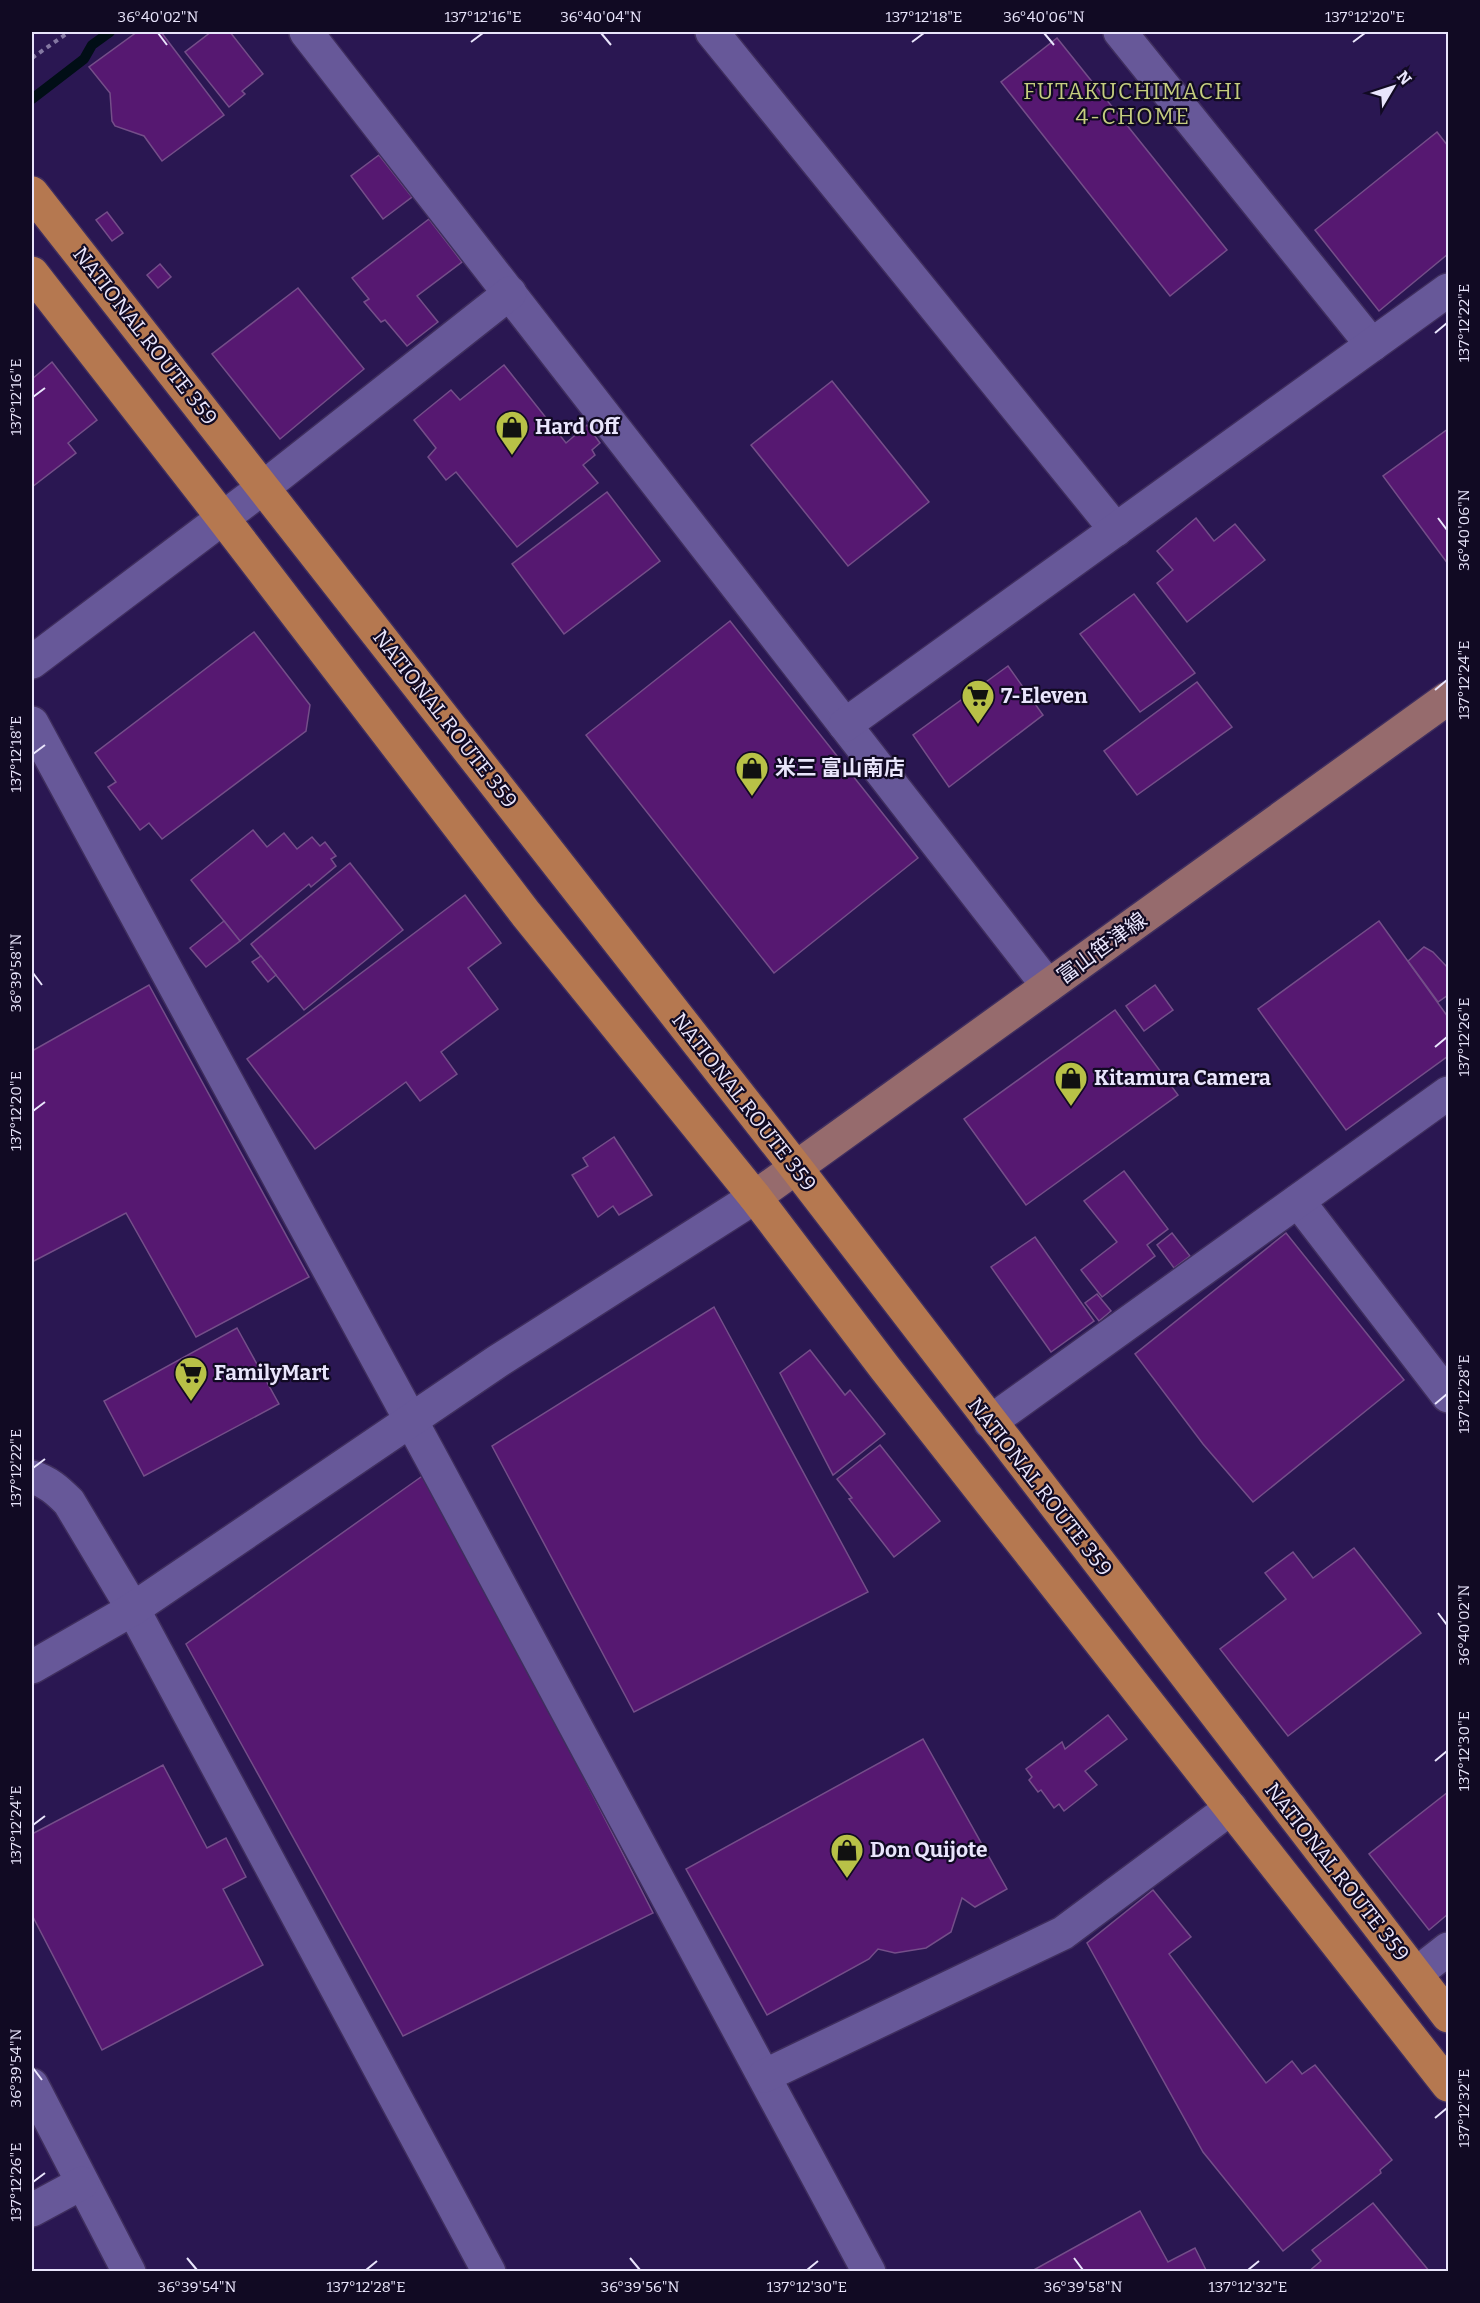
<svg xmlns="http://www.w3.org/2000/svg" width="1480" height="2303" font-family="Bitter,'Noto Sans JP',serif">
	<rect width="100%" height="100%" fill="#2a1752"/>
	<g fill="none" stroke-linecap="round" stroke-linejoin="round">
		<polyline stroke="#010e16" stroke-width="10" points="32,99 84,59 92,45 110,32"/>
	</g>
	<g fill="#561871" stroke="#744e89" stroke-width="1.5">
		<polygon points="137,32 161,32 224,115 162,161 144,136 115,126 112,121 110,93 89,67"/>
		<polygon points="211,32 230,32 263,74 242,91 245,94 229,107 185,52"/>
		<polygon points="1057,38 1227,250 1170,296 1001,82"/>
		<polygon points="1437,132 1448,146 1448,254 1379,311 1315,230"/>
		<polygon points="379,155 412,197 383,219 351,176"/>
		<polygon points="107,212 123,233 112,241 96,220"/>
		<polygon points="429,219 462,262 417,296 438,322 407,346 385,320 381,322 364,302 369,299 352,278"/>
		<polygon points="160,264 171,277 158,288 147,275"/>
		<polygon points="298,288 364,369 280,439 212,354"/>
		<polygon points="52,362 97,420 68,443 76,453 32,487 32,379"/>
		<polygon points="504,365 566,443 587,425 600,443 592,450 595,455 583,465 598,483 517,547 456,472 446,480 428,457 436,448 414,420 451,390 460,400"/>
		<polygon points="832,381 929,502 848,566 751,445"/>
		<polygon points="1448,429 1448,564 1383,476"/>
		<polygon points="607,492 660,561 564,634 512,564"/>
		<polygon points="1196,518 1214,541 1235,524 1265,560 1187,622 1157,583 1173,570 1157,551"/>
		<polygon points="1134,594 1195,673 1140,712 1080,634"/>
		<polygon points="730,621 918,858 774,973 586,735"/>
		<polygon points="254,632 310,705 306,731 162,839 149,823 140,830 108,787 116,782 95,753"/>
		<polygon points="1008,666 1043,715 949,787 913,735"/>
		<polygon points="1197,682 1232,727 1137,795 1104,751"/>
		<polygon points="253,830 267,847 284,833 297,849 312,837 320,846 325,842 336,856 331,859 336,866 311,887 309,884 240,941 191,880"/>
		<polygon points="350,863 403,930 304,1010 251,944"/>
		<polygon points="465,895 501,943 468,968 498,1009 441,1052 457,1074 420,1101 406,1082 315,1149 247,1059"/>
		<polygon points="224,921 240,941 206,967 190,948"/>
		<polygon points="1379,921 1448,1017 1448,1056 1346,1130 1258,1009"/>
		<polygon points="1424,947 1433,952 1448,968 1448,995 1438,1002 1408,961"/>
		<polygon points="261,956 276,975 268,982 252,962"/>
		<polygon points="149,985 309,1277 196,1337 126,1213 32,1262 32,1051"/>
		<polygon points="1155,985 1173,1010 1144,1031 1126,1006"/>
		<polygon points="1115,1010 1178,1095 1026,1205 964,1119"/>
		<polygon points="614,1137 652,1195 619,1215 613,1206 598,1217 572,1175 588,1166 583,1158"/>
		<polygon points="1124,1171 1168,1229 1147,1245 1155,1256 1102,1297 1081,1270 1117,1242 1084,1201"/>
		<polygon points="1172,1233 1190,1256 1174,1268 1157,1245"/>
		<polygon points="1286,1233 1404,1380 1253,1502 1203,1444 1135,1354"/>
		<polygon points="1035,1237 1094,1321 1051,1352 991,1267"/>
		<polygon points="1097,1294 1111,1311 1099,1321 1085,1303"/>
		<polygon points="714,1307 868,1592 634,1712 492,1446"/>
		<polygon points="237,1328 279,1404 144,1476 104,1401"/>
		<polygon points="810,1350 845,1395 850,1390 885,1434 833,1475 780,1373"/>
		<polygon points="880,1445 940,1521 894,1557 849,1499 852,1498 837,1479"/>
		<polygon points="428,1472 653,1913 403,2036 186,1644"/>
		<polygon points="1354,1548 1421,1633 1288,1736 1220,1649 1286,1599 1265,1573 1293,1552 1313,1578"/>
		<polygon points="1108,1715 1127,1739 1085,1771 1097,1785 1064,1811 1059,1804 1054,1808 1041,1790 1038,1792 1029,1780 1032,1777 1026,1769 1062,1742 1065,1749"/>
		<polygon points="923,1739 1007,1889 975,1907 962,1898 951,1932 926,1948 895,1953 878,1949 869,1959 767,2015 686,1869"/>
		<polygon points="163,1765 207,1848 226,1838 246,1877 223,1889 263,1965 102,2050 32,1915 32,1834"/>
		<polygon points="1448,1792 1448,1914 1429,1930 1369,1854"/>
		<polygon points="1153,1890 1191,1937 1169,1954 1266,2083 1292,2061 1302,2074 1315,2065 1392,2160 1380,2170 1381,2173 1283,2251 1203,2152 1087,1943"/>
		<polygon points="1373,2203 1430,2272 1308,2272 1321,2261 1312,2250"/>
		<polygon points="1140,2211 1168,2262 1195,2248 1207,2272 1030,2272"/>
	</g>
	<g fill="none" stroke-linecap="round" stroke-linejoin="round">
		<defs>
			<g id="minor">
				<polyline points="306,32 1048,986"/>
				<polyline points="712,32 1116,530"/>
				<polyline points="1120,32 1372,345"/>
				<polyline points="32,662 264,487 510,293"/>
				<polyline points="32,723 434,1463 869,2272"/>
				<polyline points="845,725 1448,290"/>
				<polyline points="1298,1201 1448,1396"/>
				<polyline points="990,1422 1448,1093"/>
				<path d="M32,1477C48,1482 57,1490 69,1502L133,1609L489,2272"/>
				<polyline points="32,1667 133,1609 498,1361 755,1197"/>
				<polyline points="1416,1974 1448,1949"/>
				<polyline points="764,2076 1063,1933 1231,1808"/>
				<polyline points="32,2085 129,2272"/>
				<polyline points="32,2210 82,2183"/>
			</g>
			<polyline id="major" points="755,1197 1448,698"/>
			<g id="highway">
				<polyline points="32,193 797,1169 1448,2016"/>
				<polyline points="32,273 222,517 526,914 755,1197 885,1368 1448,2085"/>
			</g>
		</defs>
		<use href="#minor" stroke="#3f2e5e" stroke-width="36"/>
		<use href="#major" stroke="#3f2e5e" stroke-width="36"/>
		<use href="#highway" stroke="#3f2e5e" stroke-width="36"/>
		<polyline stroke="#8478a2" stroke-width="4" stroke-dasharray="4.5 4.5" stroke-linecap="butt" points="32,58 69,32"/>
		<use href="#minor" stroke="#675899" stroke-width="33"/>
		<use href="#major" stroke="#966b6d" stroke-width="33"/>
		<use href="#highway" stroke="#b57850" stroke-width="33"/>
	</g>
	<path fill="none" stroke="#e9e5fc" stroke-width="2" d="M158,33L167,45M601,33L611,45M1044,33L1054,45M471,42L483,33M912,42L924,33M1353,42L1365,33M1435,333L1447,323M33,397L45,388M1438,518L1447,530M1435,690L1447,680M33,754L45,745M33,973L42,985M1435,1047L1447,1037M33,1111L45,1102M1435,1404L1447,1394M33,1468L45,1459M1438,1613L1447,1625M1435,1761L1447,1751M33,1825L45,1816M33,2068L42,2080M1435,2118L1447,2108M33,2182L45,2173M187,2258L197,2270M630,2258L640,2270M1074,2258L1083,2270M366,2270L377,2261M807,2270L818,2261M1248,2270L1259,2261"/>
	<defs>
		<symbol id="shop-pin" viewBox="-11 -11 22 30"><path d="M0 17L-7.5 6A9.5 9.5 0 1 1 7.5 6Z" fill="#b8c147" stroke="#110a23"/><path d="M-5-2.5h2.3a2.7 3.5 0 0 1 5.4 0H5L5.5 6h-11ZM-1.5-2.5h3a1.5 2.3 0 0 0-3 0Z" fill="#111"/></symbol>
		<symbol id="supermarket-pin" viewBox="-11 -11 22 30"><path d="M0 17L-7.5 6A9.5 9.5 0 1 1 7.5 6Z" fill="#b8c147" stroke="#110a23"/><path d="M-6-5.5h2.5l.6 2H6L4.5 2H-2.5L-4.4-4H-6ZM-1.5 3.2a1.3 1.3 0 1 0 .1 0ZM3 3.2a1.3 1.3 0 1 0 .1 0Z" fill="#111"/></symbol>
	</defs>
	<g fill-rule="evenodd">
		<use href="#shop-pin" x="493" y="408" width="38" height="52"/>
		<use href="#supermarket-pin" x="959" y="677" width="38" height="52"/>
		<use href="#shop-pin" x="733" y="749" width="38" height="52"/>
		<use href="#shop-pin" x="1052" y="1059" width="38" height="52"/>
		<use href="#supermarket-pin" x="172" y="1354" width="38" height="52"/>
		<use href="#shop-pin" x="828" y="1831" width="38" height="52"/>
	</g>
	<g text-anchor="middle" stroke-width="4.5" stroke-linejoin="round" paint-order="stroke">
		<g font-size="21" fill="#e9e5fc" stroke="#110a23">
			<text transform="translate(145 336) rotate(52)" y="7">NATIONAL ROUTE 359</text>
			<text transform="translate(445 719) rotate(52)" y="7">NATIONAL ROUTE 359</text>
			<text transform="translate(1102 948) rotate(-36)" y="7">富山笹津線</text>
			<text transform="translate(744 1102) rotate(52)" y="7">NATIONAL ROUTE 359</text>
			<text transform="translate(1040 1487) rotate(52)" y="7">NATIONAL ROUTE 359</text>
			<text transform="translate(1337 1872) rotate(52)" y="7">NATIONAL ROUTE 359</text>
		</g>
		<g font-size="21" font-weight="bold" fill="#e9e5fc" stroke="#110a23" text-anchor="start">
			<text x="535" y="434">Hard Off</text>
			<text x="1001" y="703">7-Eleven</text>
			<text x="775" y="775">米三 富山南店</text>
			<text x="1094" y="1085">Kitamura Camera</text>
			<text x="214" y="1380">FamilyMart</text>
			<text x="870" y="1857">Don Quijote</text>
		</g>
		<g font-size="22" letter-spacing="1.5" fill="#c5cd7f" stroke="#110a23">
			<text x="1133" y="99">FUTAKUCHIMACHI<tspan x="1133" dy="25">4-CHOME</tspan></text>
		</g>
	</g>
	<rect width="1480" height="2303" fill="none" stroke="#110a23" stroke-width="66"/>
	<g transform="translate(1393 87) rotate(51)" stroke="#110a23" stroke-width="4.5" paint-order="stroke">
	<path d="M0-4.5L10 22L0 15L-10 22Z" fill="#e9e5fc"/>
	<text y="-9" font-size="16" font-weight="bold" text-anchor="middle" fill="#e9e5fc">N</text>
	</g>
	<rect x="33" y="33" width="1414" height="2237" fill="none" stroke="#e9e5fc" stroke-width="2"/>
	<g font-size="15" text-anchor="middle" fill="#e9e5fc">
		<text x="158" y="22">36°40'02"N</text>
		<text x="483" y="22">137°12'16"E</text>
		<text x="601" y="22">36°40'04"N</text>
		<text x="924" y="22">137°12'18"E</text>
		<text x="1044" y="22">36°40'06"N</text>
		<text x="1365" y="22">137°12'20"E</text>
		<text transform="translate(1464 323) rotate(-90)" y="5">137°12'22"E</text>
		<text transform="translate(16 397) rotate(-90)" y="5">137°12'16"E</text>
		<text transform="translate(1464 530) rotate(-90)" y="5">36°40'06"N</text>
		<text transform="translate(1464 680) rotate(-90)" y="5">137°12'24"E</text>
		<text transform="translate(16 754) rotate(-90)" y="5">137°12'18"E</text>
		<text transform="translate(16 973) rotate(-90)" y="5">36°39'58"N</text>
		<text transform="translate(1464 1037) rotate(-90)" y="5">137°12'26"E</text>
		<text transform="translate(16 1111) rotate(-90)" y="5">137°12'20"E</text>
		<text transform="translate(1464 1394) rotate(-90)" y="5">137°12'28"E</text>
		<text transform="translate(16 1468) rotate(-90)" y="5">137°12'22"E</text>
		<text transform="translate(1464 1625) rotate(-90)" y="5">36°40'02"N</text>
		<text transform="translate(1464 1751) rotate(-90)" y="5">137°12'30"E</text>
		<text transform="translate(16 1825) rotate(-90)" y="5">137°12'24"E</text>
		<text transform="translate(16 2068) rotate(-90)" y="5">36°39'54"N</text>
		<text transform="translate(1464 2108) rotate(-90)" y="5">137°12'32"E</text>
		<text transform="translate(16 2182) rotate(-90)" y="5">137°12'26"E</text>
		<text x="197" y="2292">36°39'54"N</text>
		<text x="366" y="2292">137°12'28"E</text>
		<text x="640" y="2292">36°39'56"N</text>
		<text x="807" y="2292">137°12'30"E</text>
		<text x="1083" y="2292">36°39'58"N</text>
		<text x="1248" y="2292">137°12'32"E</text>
	</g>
</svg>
